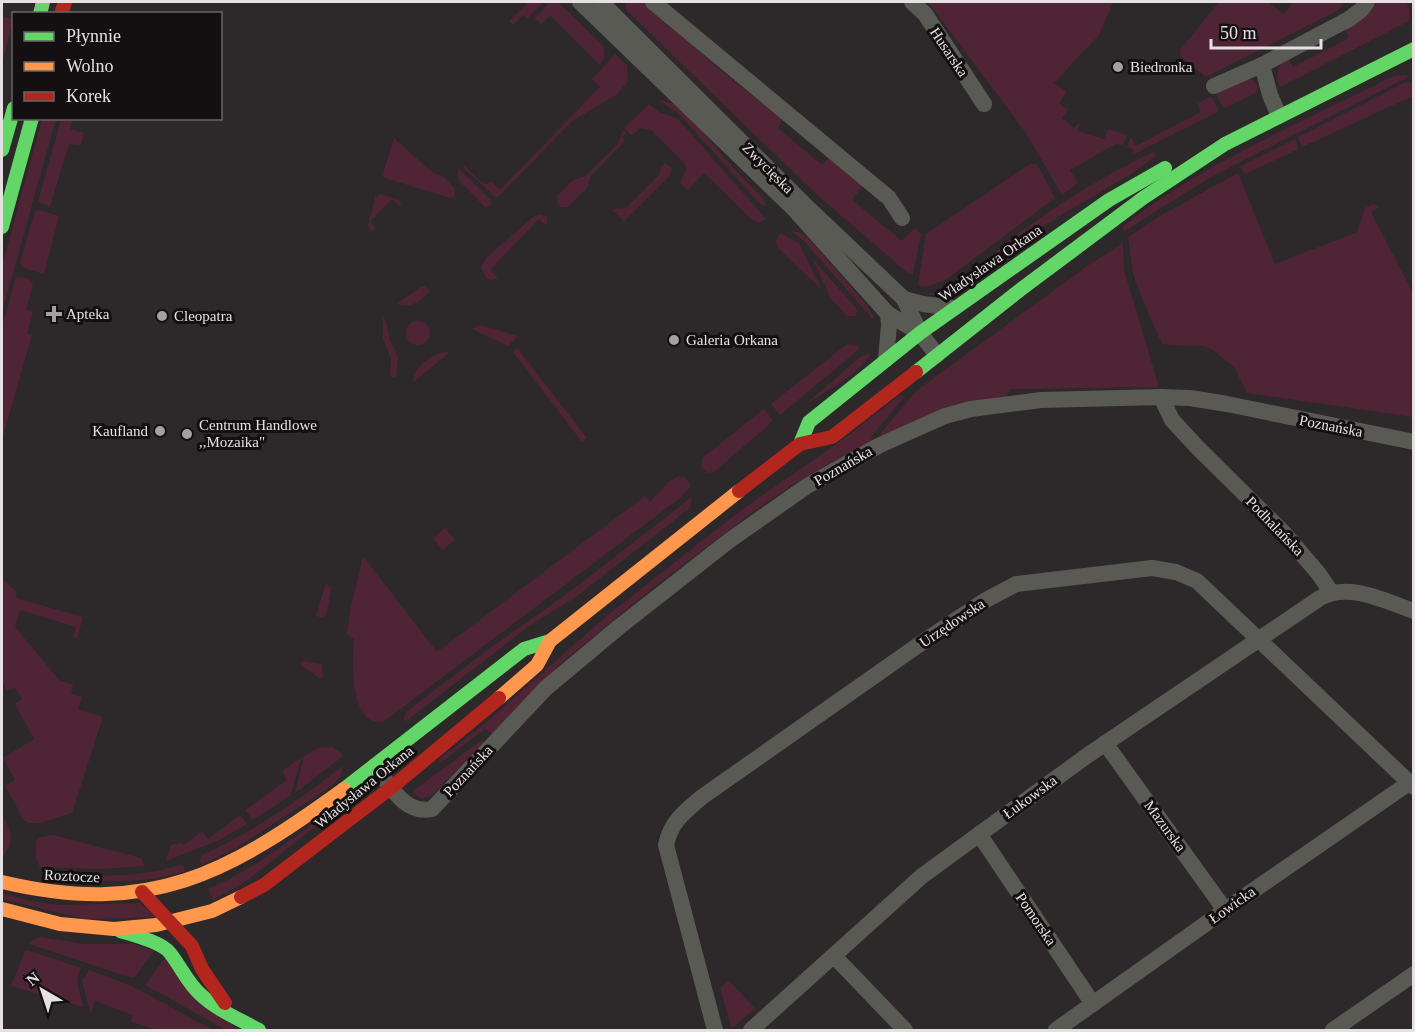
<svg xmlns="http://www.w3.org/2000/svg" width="1415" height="1032" font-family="'Times New Roman',serif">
	<rect width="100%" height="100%" fill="#2d282a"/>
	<g fill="#4f2535">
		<polygon points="529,2 544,2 527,19 523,15 513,25 509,21"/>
		<polygon points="550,2 558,2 604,47 604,58 600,65 550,15 541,24 535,18"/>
		<polygon points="626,2 644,2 720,70 783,120 778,128 822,165 829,158 863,185 852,200 902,241 915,228 921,234 913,274 909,274 816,194 626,10"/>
		<polygon points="928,2 1113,2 1099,35 1054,83 1067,92 1059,103 1068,110 1062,118 1074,128 1080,122 1078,131 1104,139 1108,129 1127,135 1123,145 1116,144 1070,170 1078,183 1062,195 1026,133"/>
		<polygon points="1219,2 1268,2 1284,14 1293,2 1345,2 1337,11 1206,77 1180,56 1180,50"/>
		<path d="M1377,2H1406L1409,7V21L1280,87C1274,74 1278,65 1288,58L1293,67L1349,38L1345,28L1373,7Z"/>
		<polygon points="2,16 13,19 2,65"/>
		<polygon points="615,54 627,65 628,81 616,95 572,121 498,197 494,196 464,168 464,165 482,183 486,184 492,182 500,190 600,87 592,79"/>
		<path d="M1404,75L1410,76L1209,178L1125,231L1122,227C1199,165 1305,121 1393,76Z"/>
		<polygon points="1244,79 1254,80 1257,85 1257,92 1225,108 1223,107 1216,94"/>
		<polygon points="1406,82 1413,83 1413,96 1302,147 1298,137"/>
		<polygon points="1211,96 1218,109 1218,112 1134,154 1132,149 1127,147 1131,136 1136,146 1201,112 1197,104"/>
		<polygon points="659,100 675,104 686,112 735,170 763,198 766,205 764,206 757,201 681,116"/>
		<polygon points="649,104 659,112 678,119 766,219 759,222 752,220 704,173 688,190 680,183 687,169 685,164 651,130 641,128 631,135 624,128"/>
		<polygon points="42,119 56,119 2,312 2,266"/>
		<polygon points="61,119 73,119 70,129 84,133 81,145 69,144 50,207 38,202"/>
		<polygon points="623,130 626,133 622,137 625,141 590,177 588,187 568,207 561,207 557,203 557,196 573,180 586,176 618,144"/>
		<polygon points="394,138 433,173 444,177 455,189 455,196 451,198 384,178 383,174"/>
		<polygon points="1295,139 1299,149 1245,174 1239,167"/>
		<path d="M1153,152L1156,156L1132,173L1040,228L954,288L938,295H924C930,293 936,292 942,290C972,277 997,249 1023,230C1064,200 1107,174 1153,152Z"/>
		<polygon points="666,163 672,169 670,175 624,221 612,209 626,208 659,175 660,167"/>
		<polygon points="1030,164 1037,164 1055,198 944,281 925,287 918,285 926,234"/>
		<polygon points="459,169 490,199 492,203 486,208 460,182 457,175"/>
		<polygon points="1238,173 1275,264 1357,232 1365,208 1373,204 1380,207 1371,212 1413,293 1413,417 1247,393 1234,367 1213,350 1204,346 1185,346 1162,344 1140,294 1133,273 1128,237 1160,216"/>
		<polygon points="380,194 400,200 401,205 400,206 392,199 370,222 377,229 371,231 368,226 375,197"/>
		<polygon points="39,210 59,216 44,274 23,268 20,263 35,211"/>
		<polygon points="540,214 547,217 547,226 539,219 490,270 498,278 493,280 486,278 481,267 486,258 534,216"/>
		<polygon points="790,231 799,232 809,239 866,304 874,317 872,318 803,240"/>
		<polygon points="780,233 799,243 822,290 778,248 776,241"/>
		<polygon points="1123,243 1124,270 1159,387 1011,389 1006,396 963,404 881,436 880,434 916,391 1090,264"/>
		<polygon points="812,258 854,306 857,310 856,316 847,316 831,299"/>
		<polygon points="20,277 30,279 33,285 26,310 33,312 27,334 32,335 2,440 2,327 15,279"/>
		<path d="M425,286L430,291C421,301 411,309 397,304L419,288Z"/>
		<polygon points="383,316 386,321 390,341 398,356 396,378 390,376 391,359 383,339"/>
		<circle cx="418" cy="333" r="12"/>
		<polygon points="479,325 518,336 508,346 472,329"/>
		<polygon points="847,344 859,345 858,350 780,415 771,404"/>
		<polygon points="517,348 587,438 582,442 513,352"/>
		<path d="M451,351L415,381L413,380C417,363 434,353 451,351Z"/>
		<path d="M871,353C861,373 824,392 805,405L860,357Z"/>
		<polygon points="899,396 905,396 871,437 872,441 798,481 753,512 655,586 559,665 492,734 485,729 440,763 438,760 482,726 609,614 740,511 839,442"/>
		<polygon points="764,409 773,421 714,472 708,473 701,467 702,458"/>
		<path d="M678,476L686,478L691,486L680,498L383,722C349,726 352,660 354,639L347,634L351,606L363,556L437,652L645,496L650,502L669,482Z"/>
		<polygon points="692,497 690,508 577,596 525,629 405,722 404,718 406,712 486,651 572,590"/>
		<polygon points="445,528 455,540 442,550 433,538"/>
		<polygon points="2,579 17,592 16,598 83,617 77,638 73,637 76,627 20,610 15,627 59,680 73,685 71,694 82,697 78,709 103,717 72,813 40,823 28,823 24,820 5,786 15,780 3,758 34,739 15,704 22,699 15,688 7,691 2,681"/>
		<polygon points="326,583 331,588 327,613 323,618 316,616"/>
		<polygon points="304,661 322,664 323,677 321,679 302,666 300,662"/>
		<polygon points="482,740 485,742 431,796 422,799 413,793 417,788"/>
		<polygon points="332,747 340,752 343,756 295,793 304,756 318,748"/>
		<polygon points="301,758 291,795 253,820 245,810 287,780 282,771"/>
		<path d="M343,766L340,777L333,785L236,848L201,865L200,860L202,855C253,832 299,800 343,766Z"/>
		<path d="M361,790L253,876L237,887L213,900L208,889C265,865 309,823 361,790Z"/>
		<path d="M2,815C11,831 16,840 3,856Z"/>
		<polygon points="240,815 247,824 220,840 166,861 171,845 181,843 184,845 202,831 208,839"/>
		<polygon points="53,835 141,858 145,866 101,869 40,867 36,858 36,841 41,837"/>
		<path d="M180,865L183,866L186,871C140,885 102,882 56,875C98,876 139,878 180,865Z"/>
		<polygon points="2,893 34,902 62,905 140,903 156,917 86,919 2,899"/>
		<polygon points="40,937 84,944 134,944 154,951 135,977 132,978 29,944 31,941"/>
		<polygon points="27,950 81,968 77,981 83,1007 11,986 25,951"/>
		<polygon points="164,959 237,1030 226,1030 145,985"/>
		<polygon points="89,970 132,986 213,1030 157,1030 131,1022 133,1015 95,1001 91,1014 82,981"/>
		<polygon points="728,980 755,1008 734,1027 731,1026 721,992 721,987"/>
	</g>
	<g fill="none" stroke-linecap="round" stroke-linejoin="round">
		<g stroke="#595a54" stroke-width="16">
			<polyline points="580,2 793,208 888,314 920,333"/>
			<polyline points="601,2 804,204 904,299 920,333 937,355"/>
			<polyline points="653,2 889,198 902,218"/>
			<polyline points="912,2 925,14 984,104"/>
			<polyline points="1262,65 1270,95 1279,116"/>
			<polyline points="1214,86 1262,65 1349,19 1361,10 1367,2"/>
			<polyline points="904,299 923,304 953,308"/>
			<polyline points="886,359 889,325 888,314"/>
			<polyline points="1161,397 1172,420 1197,447 1283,532 1319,574 1331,592"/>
			<polyline points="1105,743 1225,910"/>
			<path d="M375,766C390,785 404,815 432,809L546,688L619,627L730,540L807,486L880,445L945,416L971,409L1041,400L1161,397L1190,398L1227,404L1414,442"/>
			<polyline points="979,834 1093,1004"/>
			<polyline points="834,956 905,1030"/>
			<path d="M715,1030L666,845C670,823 685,811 702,797L917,646L986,600L1016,584L1152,568L1176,572L1197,581L1414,787"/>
			<path d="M751,1030L922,876L1088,755L1320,598C1350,582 1384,601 1414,611"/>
			<polyline points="1056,1030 1225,910 1409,783"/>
			<polyline points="1333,1030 1414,974"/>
		</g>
		<g stroke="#63d668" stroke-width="14">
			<polyline points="40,14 43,2"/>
			<polyline points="2,150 14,108"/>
			<polyline points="2,227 32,118"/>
			<polyline points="916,372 1020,290 1143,198 1225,144 1414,49"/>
			<polyline points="800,444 809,422 920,333 1109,200 1165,168"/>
			<polyline points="344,789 524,649 550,641"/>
			<path d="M120,931C133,935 162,942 170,953C181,967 187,982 200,994C217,1010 239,1019 259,1030"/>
		</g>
		<g stroke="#ff974d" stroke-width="14">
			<polyline points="499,698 537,665 550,641 739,491"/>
			<path d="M2,882C150,917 227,874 344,789"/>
			<polyline points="2,909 60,924 114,929 156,925 212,911 241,897"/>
		</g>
		<g stroke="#b3261e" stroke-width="14">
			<polyline points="61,14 65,2"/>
			<polyline points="739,491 800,444 832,437 916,372"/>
			<polyline points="142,892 192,946 202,969 225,1003"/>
			<polyline points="241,897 264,885 392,787 499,698"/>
		</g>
	</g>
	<g fill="#a6a0a2" stroke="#141012" stroke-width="2">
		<circle cx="1118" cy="67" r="6"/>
		<path d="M51 305h6v6h6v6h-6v6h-6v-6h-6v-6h6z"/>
		<circle cx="162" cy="316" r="6"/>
		<circle cx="674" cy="340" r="6"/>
		<circle cx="160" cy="431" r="6"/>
		<circle cx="187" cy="434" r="6"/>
	</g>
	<g text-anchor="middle" stroke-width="6" stroke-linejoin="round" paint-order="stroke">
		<g font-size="15" fill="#e7e0e2" stroke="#141012">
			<text transform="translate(949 52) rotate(56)" y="5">Husarska</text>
			<text transform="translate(768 168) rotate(45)" y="5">Zwycięska</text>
			<text transform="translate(990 263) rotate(-35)" y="5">Władysława Orkana</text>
			<text transform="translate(1331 426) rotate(11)" y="5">Poznańska</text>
			<text transform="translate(843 466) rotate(-30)" y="5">Poznańska</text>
			<text transform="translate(1275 526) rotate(46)" y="5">Podhalańska</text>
			<text transform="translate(952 623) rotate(-34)" y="5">Urzędowska</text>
			<text transform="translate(468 771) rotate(-47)" y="5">Poznańska</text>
			<text transform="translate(364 787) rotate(-39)" y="5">Władysława Orkana</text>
			<text transform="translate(1030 797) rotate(-36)" y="5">Łukowska</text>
			<text transform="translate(1165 826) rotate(54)" y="5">Mazurska</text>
			<text transform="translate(72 876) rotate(3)" y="5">Roztocze</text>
			<text transform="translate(1232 905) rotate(-35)" y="5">Łowicka</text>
			<text transform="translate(1036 919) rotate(56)" y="5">Pomorska</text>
		</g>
		<g font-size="15" fill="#e7e0e2" stroke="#141012" text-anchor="start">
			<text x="1130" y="72">Biedronka</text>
			<text x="66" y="319">Apteka</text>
			<text x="174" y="321">Cleopatra</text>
			<text x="686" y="345">Galeria Orkana</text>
			<text x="199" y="430">Centrum Handlowe<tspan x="199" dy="17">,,Mozaika"</tspan></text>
			<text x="148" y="436" text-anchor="end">Kaufland</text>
		</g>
	</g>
	<rect width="1415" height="1032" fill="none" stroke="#e7e0e2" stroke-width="6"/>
	<rect x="12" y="12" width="210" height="108" fill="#141012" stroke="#686365" stroke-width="1.5"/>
	<rect x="24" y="32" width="30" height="9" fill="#63d668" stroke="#686365" stroke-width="1.5"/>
	<text x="66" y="42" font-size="18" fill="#e7e0e2">Płynnie</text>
	<rect x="24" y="62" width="30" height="9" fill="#ff974d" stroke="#686365" stroke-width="1.5"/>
	<text x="66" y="72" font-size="18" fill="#e7e0e2">Wolno</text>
	<rect x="24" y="92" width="30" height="9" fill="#b3261e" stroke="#686365" stroke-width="1.5"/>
	<text x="66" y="102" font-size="18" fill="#e7e0e2">Korek</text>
	<g transform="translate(42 990) rotate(321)" stroke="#141012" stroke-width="4.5" paint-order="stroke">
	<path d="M0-4.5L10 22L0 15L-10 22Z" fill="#e7e0e2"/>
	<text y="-9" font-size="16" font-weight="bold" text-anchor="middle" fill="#e7e0e2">N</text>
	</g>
	<path d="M1211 39v9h110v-9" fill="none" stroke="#e7e0e2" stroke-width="3"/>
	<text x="1220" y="39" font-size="18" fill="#e7e0e2" stroke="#141012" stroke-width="4.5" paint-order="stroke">50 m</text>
</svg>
